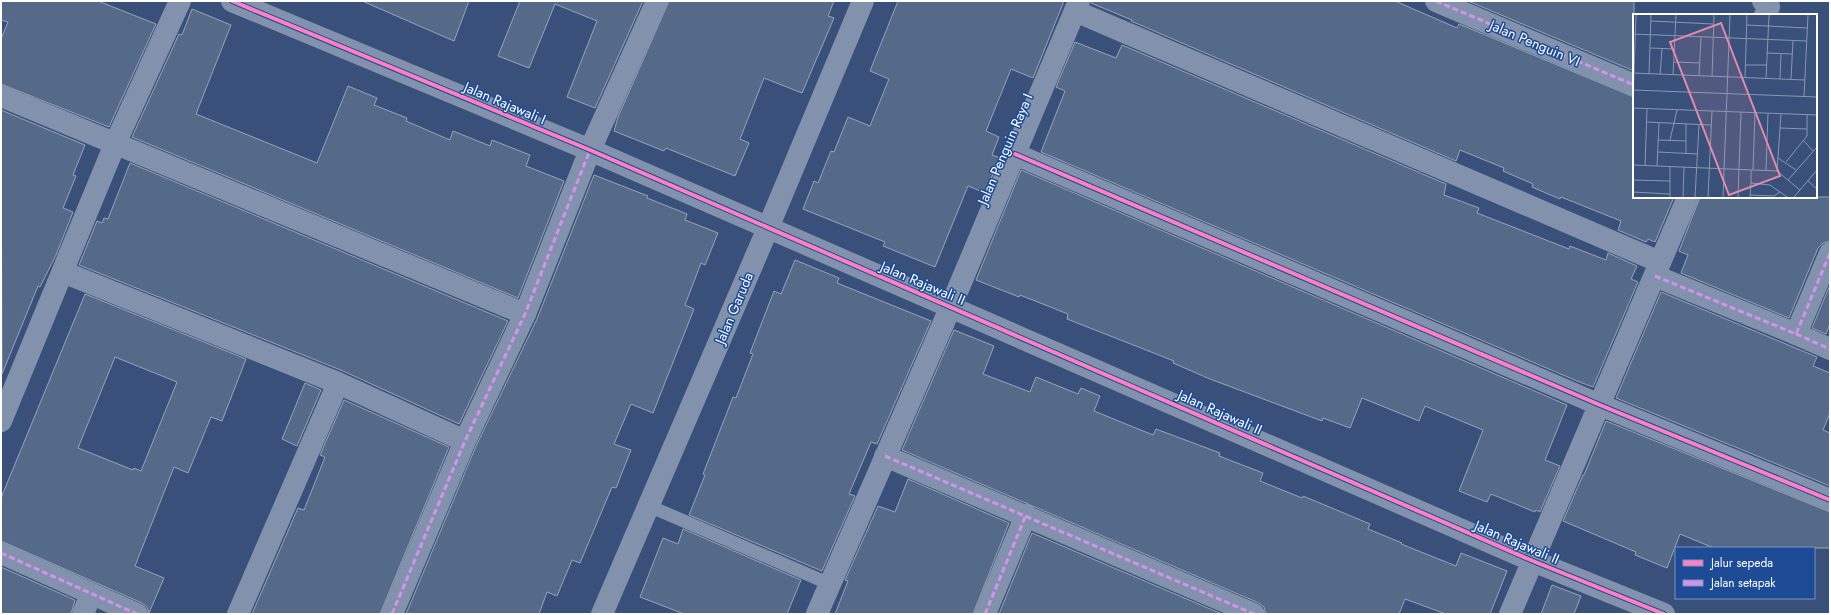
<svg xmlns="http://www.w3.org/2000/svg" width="1831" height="615" font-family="Jost,sans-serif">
	<rect width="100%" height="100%" fill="#39517a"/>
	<g fill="#556989" stroke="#96a4ba" fill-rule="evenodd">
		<polygon points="1,1 98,1 156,24 109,127 1,84 1,39 8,22 1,20"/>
		<polygon points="362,1 469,1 454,41"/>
		<polygon points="520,1 643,1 595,108 567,97 597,21 555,4 529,68 498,56"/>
		<polygon points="669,1 834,1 828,16 834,18 802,93 764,78 740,139 749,143 735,176 666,148 664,151 614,131 618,117"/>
		<polygon points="898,1 1064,1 1033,78 1011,69 986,131 999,137 992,155 1000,158 985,193 968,186 935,267 883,246 885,242 803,209 814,181 818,183 831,151 834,152 848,117 870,126 889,79 870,71"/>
		<polygon points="1091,1 1395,1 1457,28 1459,24 1634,97 1634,197 1674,197 1655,242 1648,239 1646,242 1618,230 1621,221 1561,197 1560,199 1532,187 1533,184 1503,171 1504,168 1460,150 1456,161 1131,21 1132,20 1091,3"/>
		<polygon points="1468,1 1634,1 1634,71"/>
		<polygon points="192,9 231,25 196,114 317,163 348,86 377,98 374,105 407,118 406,121 450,140 453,131 490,146 492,140 530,155 526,166 564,181 518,298 132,137 179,34 182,35"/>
		<polygon points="1075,42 1116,58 1122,45 1446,184 1444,195 1479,208 1477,213 1569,249 1570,246 1606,260 1608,253 1637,266 1631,279 1638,282 1593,387 1577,381 1041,152 1065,91 1056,87"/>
		<polygon points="1,110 85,145 73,175 76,176 63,208 73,212 56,255 40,287 38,286 2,374"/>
		<polygon points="130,163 508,321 459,424 343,371 79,265 97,221 102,223 104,218 108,219"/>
		<polygon points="1021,170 1567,405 1545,460 1560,466 1540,512 1536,510 1535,512 1491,494 1487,502 1459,491 1483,430 1425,406 1419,421 1362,398 1350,428 1323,418 1322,421 1210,379 1173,363 1174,361 1067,319 1068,314 1020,295 1019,297 976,280"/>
		<polygon points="594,175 648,196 647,198 687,214 685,220 718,233 705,265 701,263 685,305 694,309 653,413 631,404 614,444 631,450 616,488 612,487 580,563 572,560 557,596 547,592 539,614 406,614 476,446 537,319"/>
		<polygon points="1700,197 1830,197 1830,241 1823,243 1818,248 1789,318 1681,273 1688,255 1679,251"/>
		<polygon points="795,260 839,278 837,283 931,321 877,444 871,442 849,494 855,496 822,571 689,515 705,475 703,474 733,397 736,398 753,354 750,353 774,291 781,294"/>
		<polygon points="1830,285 1830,324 1826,334 1812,328"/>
		<polygon points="1661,292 1817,357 1813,366 1830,373 1830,413 1823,430 1830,433 1830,486 1616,398"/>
		<path d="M85,294L246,359L222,421L211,417L188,473L174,467L135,566L164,578L149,613L147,607L142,603L1,541V498ZM115,357L177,382L141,471L134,468L133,470L78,448Z"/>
		<polygon points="954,330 994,346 983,374 1030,392 1036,377 1078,394 1081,388 1100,396 1094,411 1153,435 1156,429 1220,453 1219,456 1263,473 1260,481 1302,498 1303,496 1370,524 1368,529 1402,543 1401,544 1456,566 1461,553 1507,571 1490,614 1446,614 1405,599 1399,614 1266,614 1264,607 1259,603 902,450"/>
		<polygon points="305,383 321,390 297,446 282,439"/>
		<polygon points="344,400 449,447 380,614 252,614 298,508 304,510 325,457 320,455"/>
		<polygon points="1606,421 1830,512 1830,548 1714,548 1680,534 1667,568 1635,555 1636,552 1563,521 1583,475 1584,475"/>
		<polygon points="908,479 1009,523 973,614 835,614 848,581 845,580 878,506 895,512"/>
		<polygon points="683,529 801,580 787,614 684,614 640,597 663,538 678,544"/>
		<polygon points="1032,533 1222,614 999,614"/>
		<polygon points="1,567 75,600 71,614 1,614"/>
		<polygon points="1552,585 1581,596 1574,614 1541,614"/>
	</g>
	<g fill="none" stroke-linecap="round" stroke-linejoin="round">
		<polyline stroke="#8292ad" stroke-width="13" points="649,506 830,584"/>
		<g stroke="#8292ad" stroke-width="22">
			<polyline points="232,1 590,150 1533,561 1664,614"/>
			<polyline points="1436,1 1634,85"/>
			<polyline points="1763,1 1769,7 1765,15"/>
			<polyline points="1075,11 1660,262"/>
			<polyline points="1,96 525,314"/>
			<polyline points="1015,154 1600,405 1830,500"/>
			<polyline points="63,272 338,383 465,441"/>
			<polyline points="1655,276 1796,334 1830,253"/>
			<polyline points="1796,334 1830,349"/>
			<polyline points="1,421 115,144 180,1"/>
			<polyline points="885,456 1254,614"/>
			<polyline points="1,553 137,614"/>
			<polyline points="83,614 91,594"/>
			<polyline points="238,614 338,383"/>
			<polyline points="392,614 465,441 525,314 590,150 657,1"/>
			<polyline points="817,614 951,306 1079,1"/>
			<polyline points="985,614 1026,515"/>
			<polyline points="1510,614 1688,197"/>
		</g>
		<polyline stroke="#8292ad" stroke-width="22" points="602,614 768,228 863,1"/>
		<g stroke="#d193ec" stroke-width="3" stroke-dasharray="6 3" stroke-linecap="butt">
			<polyline points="1436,1 1634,85"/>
			<polyline points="1655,276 1796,334 1830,253"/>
			<polyline points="1796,334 1830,349"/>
			<polyline points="885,456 1254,614"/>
			<polyline points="1,553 137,614"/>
			<polyline points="392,614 465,441 525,314 590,150"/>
			<polyline points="985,614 1026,515"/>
		</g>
		<defs>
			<g id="cycleway">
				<polyline points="232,1 590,150 1533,561 1664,614"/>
				<polyline points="1015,154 1600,405 1830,500"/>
			</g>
		</defs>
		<use href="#cycleway" stroke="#1e4b95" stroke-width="6"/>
		<use href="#cycleway" stroke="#ff80c0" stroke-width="4"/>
	</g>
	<g text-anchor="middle" stroke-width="3" stroke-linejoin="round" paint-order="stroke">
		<g font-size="14" fill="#fff" stroke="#1e4b95">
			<text transform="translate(1535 43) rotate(23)" y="5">Jalan Penguin VI</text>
			<text transform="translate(505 103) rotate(23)" y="5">Jalan Rajawali I</text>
			<text transform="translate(1005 149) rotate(-67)" y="5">Jalan Penguin Raya I</text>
			<text transform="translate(923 283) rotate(23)" y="5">Jalan Rajawali II</text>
			<text transform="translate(734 308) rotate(-67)" y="5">Jalan Garuda</text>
			<text transform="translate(1220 412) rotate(24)" y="5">Jalan Rajawali II</text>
			<text transform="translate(1517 542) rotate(23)" y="5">Jalan Rajawali II</text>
		</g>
	</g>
	<g transform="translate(1633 14)">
		<rect width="184" height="184" fill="#39517a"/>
		<path fill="none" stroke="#8897af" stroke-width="1" d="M18,7L80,10M114,11L174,14M0,20L174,27M17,34L42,35M134,39L159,40M41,48L67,49M112,51H134M0,59L172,66M16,60L18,1M27,61L29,35M40,61L43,1M66,62L68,23M79,63L81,1M112,64L114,1M133,65L136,1M147,65L148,40M158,65L160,27M0,76L184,83M171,83L175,1M0,87L3,1M0,94L184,101M13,108L78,111M147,114L174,115M25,126L53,127V110M37,126L44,96M53,127V140M171,127L180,137M25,138L65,140M145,144L163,156M153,148L174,122V101M0,151L144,157L148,100M12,152L14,95M24,152L26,109M118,156V169L137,171L154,183M120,156L122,99M133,156L135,99M144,157L167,176M0,166L37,167M155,166L184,133M175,167L184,175M0,178L37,180M117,181L141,182L147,178M37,183V153M50,183L51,153M62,183L66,111M75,183L79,97M90,183L97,1M105,183L108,98M117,183L118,169M161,183L184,156"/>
		<path fill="#e08cad" fill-opacity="0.15" stroke="#e08cad" stroke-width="2" d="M88,9L147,162L96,181L37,28Z"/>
		<rect width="184" height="184" fill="none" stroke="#fff" stroke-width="2"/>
	</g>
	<rect width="1831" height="615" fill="none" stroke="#ffffff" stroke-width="4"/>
	<rect x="1675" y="547" width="140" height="52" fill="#1e4b95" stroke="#7893bf"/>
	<rect x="1683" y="560" width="20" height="6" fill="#ff80c0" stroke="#7893bf"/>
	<text x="1711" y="567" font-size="12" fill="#ffffff">Jalur sepeda</text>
	<rect x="1683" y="580" width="20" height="6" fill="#d193ec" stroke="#7893bf"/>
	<text x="1711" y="587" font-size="12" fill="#ffffff">Jalan setapak</text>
</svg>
